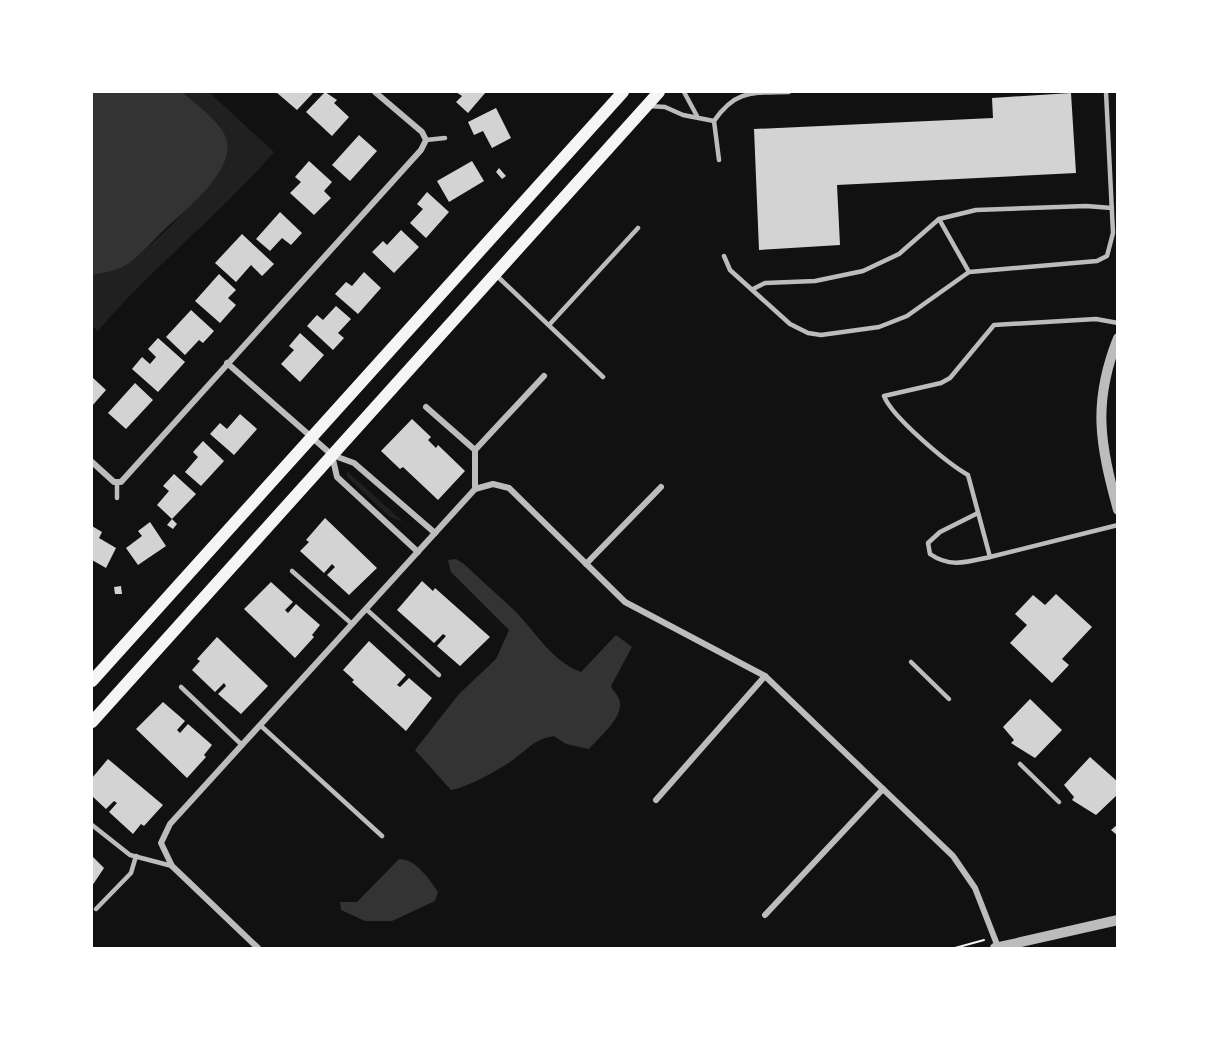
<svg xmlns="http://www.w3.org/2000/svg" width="1209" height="1040" font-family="'PT Sans',sans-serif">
	<rect width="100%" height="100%" fill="#111"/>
	<g fill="#202020">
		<path d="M182,92H209L274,152C219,216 152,267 98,331L92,326V275C102,274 114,271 123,266C146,254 202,195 218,173L199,107Z"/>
		<polygon points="347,471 403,522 390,517 347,477"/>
	</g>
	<g fill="#333">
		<path d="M92,92H182C194,102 222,124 226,138C237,170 185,210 165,229C152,241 140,257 124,266C114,271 104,273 93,275Z"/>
		<path d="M456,559L464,564C481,580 499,596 516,612C537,634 552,661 581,672L616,635L632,647L611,686C613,691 617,694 619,699C626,716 598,738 589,749L566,744L554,736C535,739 529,748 514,759C501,769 466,788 451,790L415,750L459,694L496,659L509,630L451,572L448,560Z"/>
		<path d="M399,859C416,859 429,879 438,892L435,901L392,921H365L341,910L340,902H357Z"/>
	</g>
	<g fill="#d3d3d3">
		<polygon points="276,92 314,92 297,110"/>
		<polygon points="325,92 337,100 334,103 349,117 332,136 306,112"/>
		<polygon points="456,92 486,92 468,113 456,102 462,96"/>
		<polygon points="1071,93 1076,173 837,185 840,245 759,250 754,129 993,118 992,98"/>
		<polygon points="496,108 511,138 492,148 483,131 474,135 468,122"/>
		<polygon points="359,135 377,151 350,181 332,165"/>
		<polygon points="309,161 332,182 324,191 331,198 314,215 290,193 301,182 295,177"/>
		<polygon points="472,161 484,181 449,202 437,181"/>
		<polygon points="499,168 506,176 502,179 496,172"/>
		<polygon points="427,192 449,212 426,238 410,223 423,209 417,204"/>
		<polygon points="280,212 302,233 291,245 282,238 270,251 256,239"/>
		<polygon points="401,230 419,247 394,273 372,252 383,241 387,245"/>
		<polygon points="242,234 274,264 262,276 251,265 236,282 215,263"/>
		<polygon points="364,272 381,288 358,314 335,294 346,282 352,286"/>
		<polygon points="219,274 236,290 228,298 236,305 220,323 195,301"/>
		<polygon points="336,306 351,319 338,333 344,338 333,350 307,326 317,315 323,320"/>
		<polygon points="191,310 214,331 203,343 199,340 185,355 166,337"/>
		<polygon points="300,333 324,355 300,382 281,364 294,350 289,346"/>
		<polygon points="158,338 185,362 158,392 132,369 142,357 150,364 156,357 148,349"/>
		<polygon points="92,377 106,390 92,406"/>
		<polygon points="135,383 153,400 126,429 108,413"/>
		<polygon points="240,414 257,429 234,455 210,434 220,423 227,429"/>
		<polygon points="412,419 431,437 428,440 436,448 438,445 465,471 438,500 403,467 400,469 381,451"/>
		<polygon points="203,441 224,461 201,486 185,472 198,457 193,452"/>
		<polygon points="174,474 196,494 172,519 157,505 169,491 163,486"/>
		<polygon points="325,518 377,568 349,595 327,575 335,567 332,564 324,573 300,551 309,542 306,540"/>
		<polygon points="172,519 177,524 173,529 167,525"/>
		<polygon points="150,522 166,546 138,565 126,548 142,536 138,531"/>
		<polygon points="92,526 102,532 99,538 116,548 106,568 92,560"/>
		<polygon points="422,581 433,591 435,588 490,637 460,666 437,646 446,636 443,634 434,643 397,610"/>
		<polygon points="271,582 293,602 285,610 288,613 296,604 320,625 312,635 314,637 295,658 244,609"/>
		<polygon points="121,586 122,594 115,594 114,587"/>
		<polygon points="1056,594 1092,627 1062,659 1069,665 1052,683 1010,643 1027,625 1015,614 1033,595 1045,605"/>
		<polygon points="217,637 268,686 241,714 218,694 226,686 224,683 215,692 192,670 200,661 197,659"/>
		<polygon points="369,641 406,675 397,685 400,687 409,678 432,698 406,731 352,682 354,680 343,670"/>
		<polygon points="1030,699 1062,730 1035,758 1011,743 1014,740 1003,727"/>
		<polygon points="163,702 185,721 177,730 180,733 188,724 212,745 204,755 206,757 187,778 136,729"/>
		<polygon points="1090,757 1118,782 1116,796 1096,815 1072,800 1074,797 1064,785"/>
		<polygon points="108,759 163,805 144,826 141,824 133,834 109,812 117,803 114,801 106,809 92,796 92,778"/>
		<polygon points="1118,824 1118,836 1111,830"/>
		<polygon points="92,856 104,868 92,886"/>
	</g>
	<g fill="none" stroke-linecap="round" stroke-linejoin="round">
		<polyline stroke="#f5f5f5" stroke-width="2" points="955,948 984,940"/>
		<g stroke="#bcbcbc" stroke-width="4.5">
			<polyline points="684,92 697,116"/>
			<polyline points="648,106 665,107 683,115 714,121"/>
			<polyline points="426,140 445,138"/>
			<path d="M719,160L714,121C736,89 753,93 789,92"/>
			<polyline points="939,219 969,272"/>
			<polyline points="724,256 730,270 790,324 808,333 821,335 879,327 907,316 969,272 1097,261 1107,256 1113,233 1106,92"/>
			<polyline points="497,276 603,377"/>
			<polyline points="753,289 765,283 815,281 863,271 899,254 939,219 976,210 1086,206 1112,208"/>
			<path d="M1118,323L1096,319L994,325L950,378L941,383L884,396C892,417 947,463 968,475L990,557L1118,525"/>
			<polyline points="549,325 638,228"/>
			<polyline points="117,498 117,483"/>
			<path d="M978,513L940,532L928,543L930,554C950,568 967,562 990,557"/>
			<polyline points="292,571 352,624"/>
			<polyline points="366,609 439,675"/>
			<polyline points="911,662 949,699"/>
			<polyline points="181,687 242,745"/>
			<polyline points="260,725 382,836"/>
			<polyline points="1020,764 1059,802"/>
			<polyline points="92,825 130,855 172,866"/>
			<polyline points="96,909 131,873 136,856"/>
		</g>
		<g stroke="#bcbcbc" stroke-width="6">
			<polyline points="227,363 332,455 354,463 435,533"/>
			<polyline points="426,407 475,450 475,489"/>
			<polyline points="475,450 544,376"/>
			<polyline points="332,455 337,477 418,552"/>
			<polyline points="92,462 114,482 121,482 421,150 426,140 422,132 375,92"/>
			<polyline points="586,564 661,487"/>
			<polyline points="656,800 765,676"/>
			<polyline points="765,915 883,789"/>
			<polyline points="258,948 172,866 161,843 170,824 475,489 493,484 509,488 625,602 765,676 953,856 975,888 998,947"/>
		</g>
		<g stroke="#bcbcbc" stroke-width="10">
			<path d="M1118,338C1092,403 1100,444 1118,510"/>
			<polyline points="995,948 1118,920"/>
		</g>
		<g stroke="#f5f5f5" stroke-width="12">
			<polyline points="92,681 623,92"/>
			<polyline points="92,722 659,92"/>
		</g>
	</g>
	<rect width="1209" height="1040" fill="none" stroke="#ffffff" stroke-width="186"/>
</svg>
